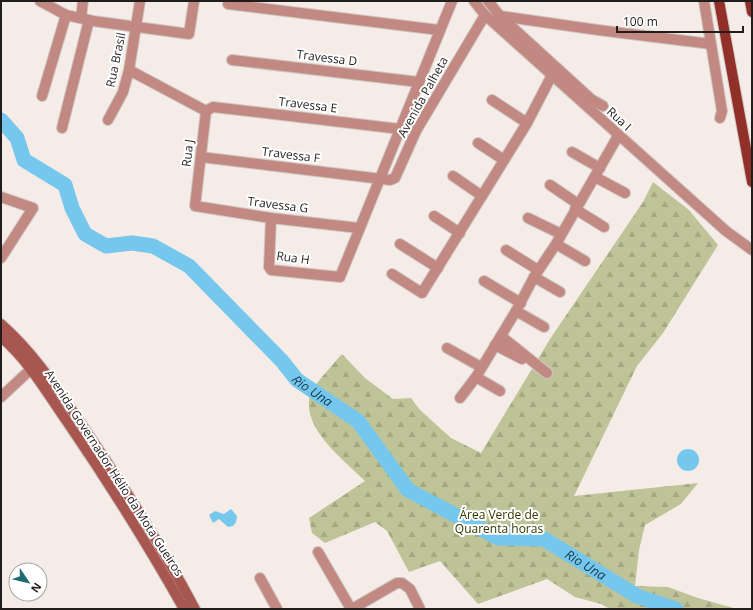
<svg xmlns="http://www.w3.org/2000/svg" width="753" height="610" font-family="'Open Sans',sans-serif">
	<defs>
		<pattern id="forest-firs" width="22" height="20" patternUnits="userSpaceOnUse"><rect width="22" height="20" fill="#bec497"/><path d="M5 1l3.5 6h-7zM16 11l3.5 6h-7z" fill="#a3a882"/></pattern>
	</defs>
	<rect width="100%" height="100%" fill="#f5ece8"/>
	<path fill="url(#forest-firs)" d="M653,182L689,210L718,245L663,333L637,366L574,496L698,483L681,504L645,525L639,550L635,586L668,587L698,598L737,609H610L601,604L575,597L547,579L478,604L440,561L409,572L387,531L375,522L325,543L312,533L309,518L365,481C344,460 301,428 310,395C312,387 335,362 342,354L365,378L393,399L411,398L419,409L451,438L481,453L550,339L643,202Z"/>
	<g fill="#75c7ed">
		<circle cx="688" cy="460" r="11"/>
		<polygon points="231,509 237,516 236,522 233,526 228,527 219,519 213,523 209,515 215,511 224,514"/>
	</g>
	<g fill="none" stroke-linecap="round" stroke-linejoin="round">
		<path stroke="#75c7ed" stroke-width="15" id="s1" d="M1,120L17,138L24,160L65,185L72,208L85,234L106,246L132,243L153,246L189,266L282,361L297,380L358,421L408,490L498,538L544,539L637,596L676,609"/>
		<defs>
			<g id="minor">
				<polyline points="40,1 66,15 93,21 189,34 194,1"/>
				<polyline points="474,1 485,15 726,231 752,250"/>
				<polyline points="488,1 500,16 591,99 603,106"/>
				<polyline points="704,1 722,111 720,118"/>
				<polyline points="228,4 439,30"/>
				<polyline points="500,16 598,30 711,44"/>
				<polyline points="81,18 83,1"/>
				<polyline points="232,60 419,82"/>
				<polyline points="129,70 206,111"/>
				<polyline points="42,96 66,15"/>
				<polyline points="492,100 527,123"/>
				<polyline points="108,120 123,92 129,70 140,1"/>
				<polyline points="62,128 89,20"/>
				<polyline points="478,143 504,160"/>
				<polyline points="572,152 600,168"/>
				<polyline points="201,157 390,180 395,178 416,131 485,15"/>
				<polyline points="453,176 482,196"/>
				<polyline points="595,177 625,193"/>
				<polyline points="550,185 578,204"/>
				<polyline points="1,197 33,208 1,258"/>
				<polyline points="575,209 604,227"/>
				<polyline points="434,216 460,233"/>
				<polyline points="271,218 269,267 271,270 340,277 452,1"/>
				<polyline points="528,218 561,234"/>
				<polyline points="359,228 271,218 195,206 206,111 213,107 400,129"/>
				<polyline points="400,244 438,268"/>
				<polyline points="556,244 585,261"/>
				<polyline points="506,250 538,270"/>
				<polyline points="392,274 422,293 527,123 552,75"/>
				<polyline points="534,277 560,292"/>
				<polyline points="484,281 521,303"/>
				<polyline points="516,311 544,327"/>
				<polyline points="501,336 547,373"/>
				<polyline points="495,345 522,359"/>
				<polyline points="447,348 481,367"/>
				<polyline points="476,377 500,391"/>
				<polyline points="1,397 31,369"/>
				<polyline points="460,398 476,377 516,311 534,277 556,244 618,136"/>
				<polyline points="318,552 351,609"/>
				<polyline points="260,578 277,609"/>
				<polyline points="352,609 397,583 402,583 410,589 420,609"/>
			</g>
			<g id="secondary">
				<path d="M1,324C34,353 57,389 82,425C123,485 161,545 195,609"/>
				<path d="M1,337C29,361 47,393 68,423C109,483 148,545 184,609"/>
			</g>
			<g id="primary">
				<polyline points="719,1 752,182"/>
				<polyline points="750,1 752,12"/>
			</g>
		</defs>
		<use href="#minor" stroke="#cfc7c3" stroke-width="12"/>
		<use href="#secondary" stroke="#cfc7c3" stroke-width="12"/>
		<use href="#primary" stroke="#cfc7c3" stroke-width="12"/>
		<use href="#minor" stroke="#c28982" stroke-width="10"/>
		<use href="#secondary" stroke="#a7574f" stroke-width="10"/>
		<use href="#primary" stroke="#912f29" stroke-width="10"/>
	</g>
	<g text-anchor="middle" stroke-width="4" stroke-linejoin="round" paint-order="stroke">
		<g font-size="12" fill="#211d1c" stroke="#fff">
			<text transform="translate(327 58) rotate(7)" y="4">Travessa D</text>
			<text transform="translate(116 60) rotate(-78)" y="4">Rua Brasil</text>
			<text transform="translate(423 97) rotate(-61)" y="4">Avenida Palheta</text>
			<text transform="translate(308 105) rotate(7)" y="4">Travessa E</text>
			<text transform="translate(619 119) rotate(43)" y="4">Rua I</text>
			<text transform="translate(188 153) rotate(-83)" y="4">Rua J</text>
			<text transform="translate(291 155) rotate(7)" y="4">Travessa F</text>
			<text transform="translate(278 205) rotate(7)" y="4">Travessa G</text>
			<text transform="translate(293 258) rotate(8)" y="4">Rua H</text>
			<text transform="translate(114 473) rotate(57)" y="4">Avenida Governador Hélio da Mota Gueiros</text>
		</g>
		<g font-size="12" fill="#343800" stroke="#fff">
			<text x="499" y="519">Área Verde de<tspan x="499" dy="14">Quarenta horas</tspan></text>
		</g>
		<g font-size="13" font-style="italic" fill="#153b4b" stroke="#fff">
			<text dy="5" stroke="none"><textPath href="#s1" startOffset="437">Rio Una</textPath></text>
			<text dy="5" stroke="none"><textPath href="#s1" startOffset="774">Rio Una</textPath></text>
		</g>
	</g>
	<rect width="753" height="610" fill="none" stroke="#211d1c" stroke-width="4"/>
	<g transform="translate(28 582) rotate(125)"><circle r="19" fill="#ffffff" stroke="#a6a5a4"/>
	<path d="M0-3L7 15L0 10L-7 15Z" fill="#1e6b70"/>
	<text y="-6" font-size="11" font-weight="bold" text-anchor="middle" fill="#211d1c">N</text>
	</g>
	<path d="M617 26v6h126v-6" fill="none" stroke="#211d1c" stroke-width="2"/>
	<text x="623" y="26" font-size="12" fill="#211d1c" stroke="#ffffff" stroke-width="3" paint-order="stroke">100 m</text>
</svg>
